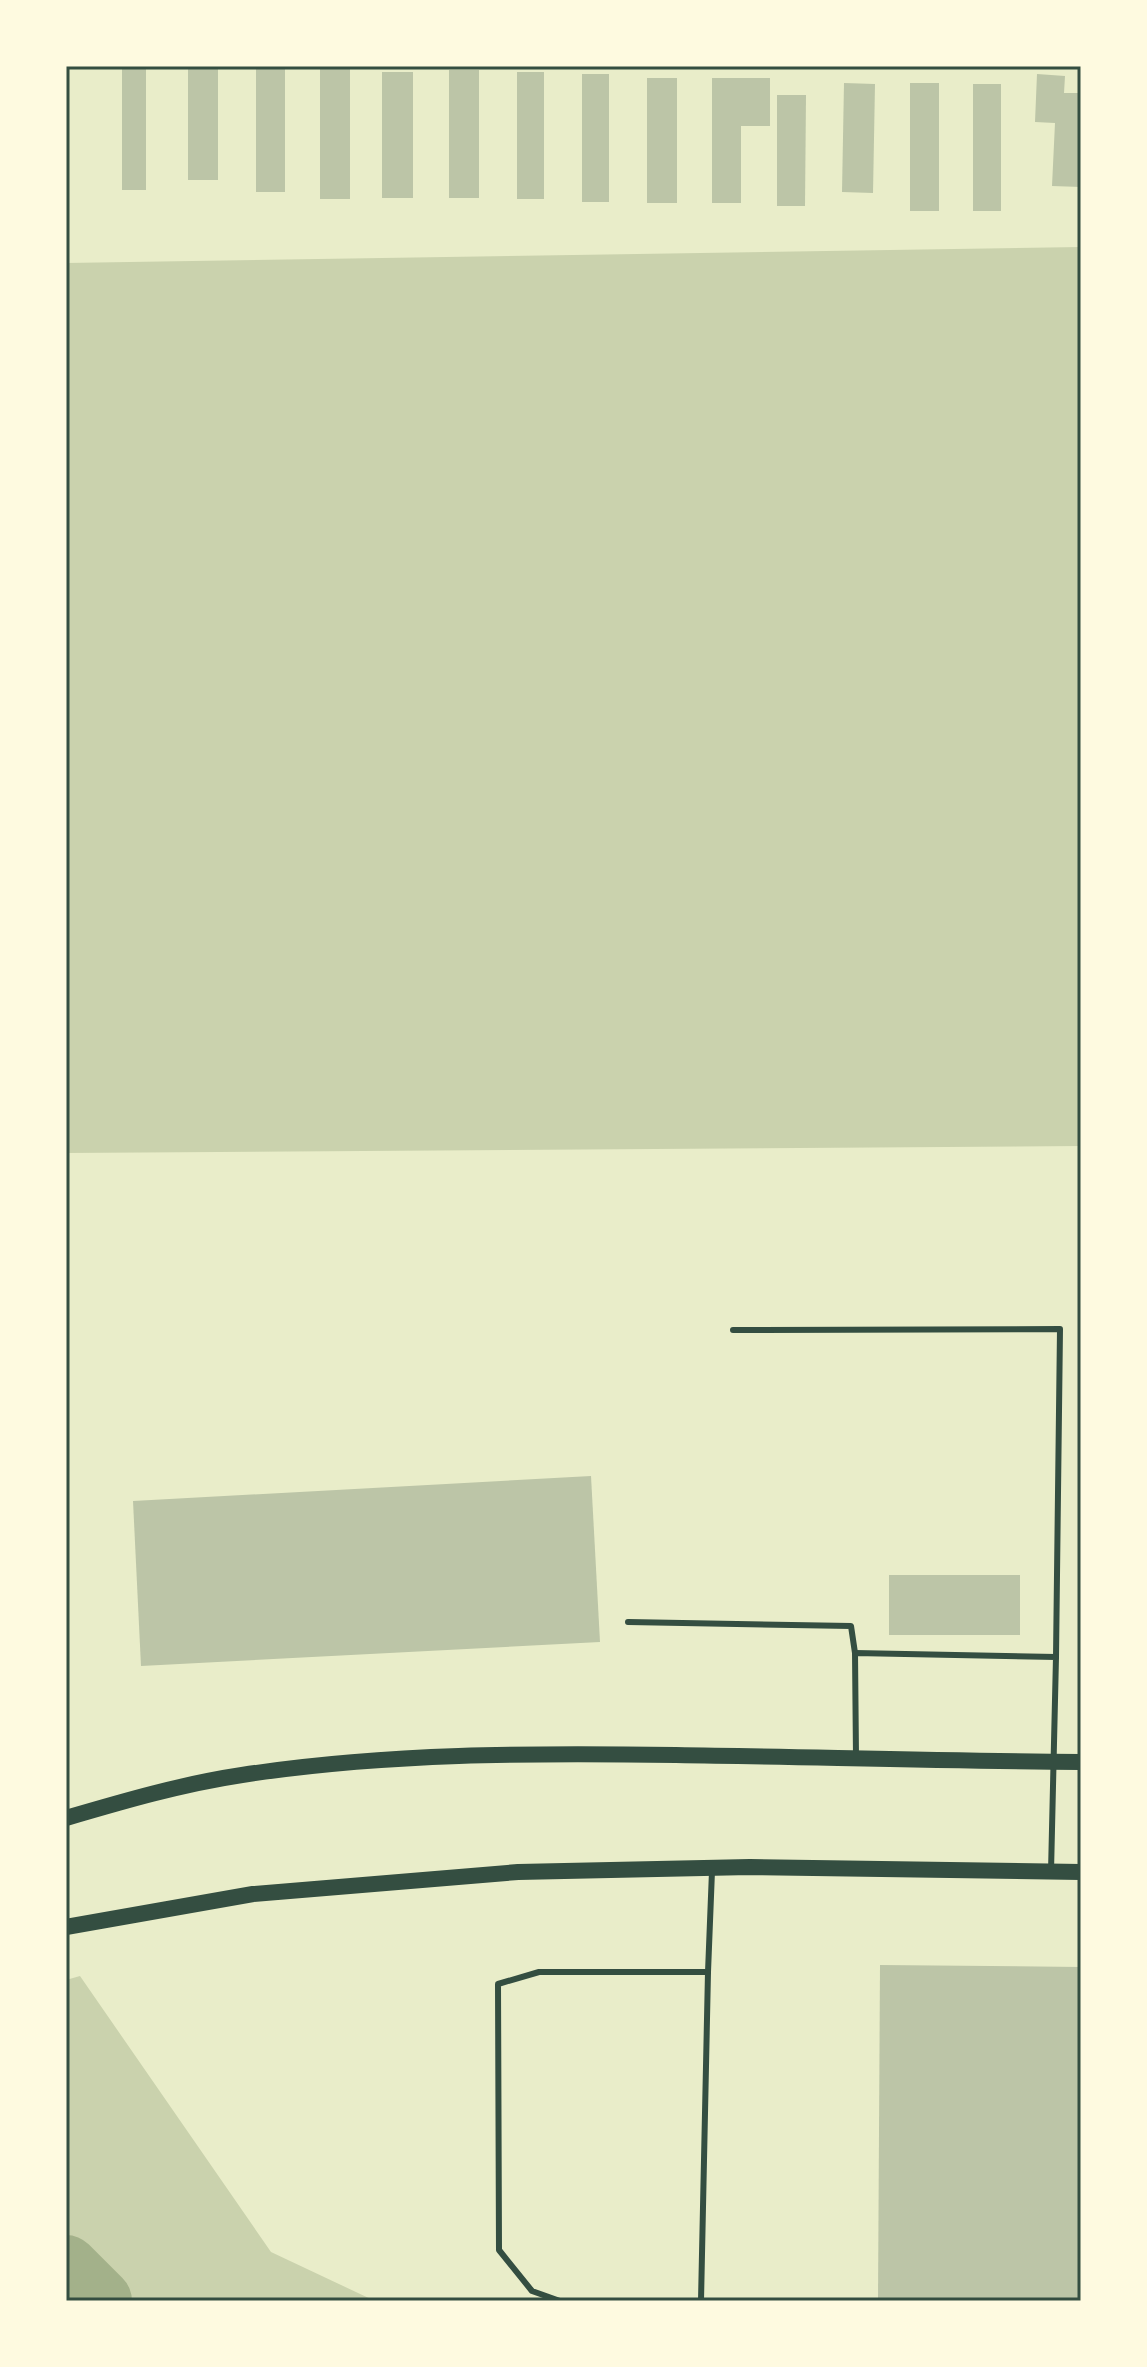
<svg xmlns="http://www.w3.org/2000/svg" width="1147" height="2367" font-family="'PT Sans Narrow',sans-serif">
	<rect width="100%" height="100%" fill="#e9edc9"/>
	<g fill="#cad2ad">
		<polygon points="1081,247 1081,1146 66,1153 66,263"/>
		<polygon points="80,1976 271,2252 375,2301 66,2301 66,1980"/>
	</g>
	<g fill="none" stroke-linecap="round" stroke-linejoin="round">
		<polyline stroke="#a3b18a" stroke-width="64" points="66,2267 100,2301"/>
	</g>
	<g fill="#bcc5a7">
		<rect x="122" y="66" width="24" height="124"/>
		<rect x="188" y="66" width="30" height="114"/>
		<rect x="256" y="67" width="29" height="125"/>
		<rect x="320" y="68" width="30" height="131"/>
		<rect x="449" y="70" width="30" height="128"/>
		<rect x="382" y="72" width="31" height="126"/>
		<rect x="517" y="72" width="27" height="127"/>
		<rect x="582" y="74" width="27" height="128"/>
		<polygon points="1037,74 1065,76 1064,93 1081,93 1081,187 1052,186 1055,123 1035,122"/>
		<rect x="647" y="78" width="30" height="125"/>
		<polygon points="712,78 770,78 770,126 741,126 741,203 712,203"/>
		<polygon points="844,83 875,84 873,193 842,192"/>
		<rect x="910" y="83" width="29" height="128"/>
		<rect x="973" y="84" width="28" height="127"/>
		<polygon points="777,95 806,95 805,206 777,206"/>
		<polygon points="591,1476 600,1642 141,1666 133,1501"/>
		<rect x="889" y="1575" width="131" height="60"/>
		<polygon points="880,1965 1081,1967 1081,2301 878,2301"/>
	</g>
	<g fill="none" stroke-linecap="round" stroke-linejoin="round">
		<g stroke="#344e41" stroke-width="6">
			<polyline points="733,1330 1060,1329 1056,1657"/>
			<polyline points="628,1622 851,1626 855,1653"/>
			<polyline points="856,1757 855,1653 1056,1657 1051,1872"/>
			<polyline points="560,2301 532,2291 499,2250 498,1984 539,1972 708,1972 712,1871"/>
			<polyline points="701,2301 708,1972"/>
		</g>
		<g stroke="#344e41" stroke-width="16">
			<path d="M66,1818C124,1801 182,1784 242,1775C386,1753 531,1753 676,1755C811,1757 946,1761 1081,1762"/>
			<polyline points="66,1927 253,1894 518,1872 750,1867 1081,1872"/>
		</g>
	</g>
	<rect width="1147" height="2367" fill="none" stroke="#fefae0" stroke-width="136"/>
	<rect x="68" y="68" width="1011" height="2231" fill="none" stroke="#344e41" stroke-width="3"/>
</svg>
